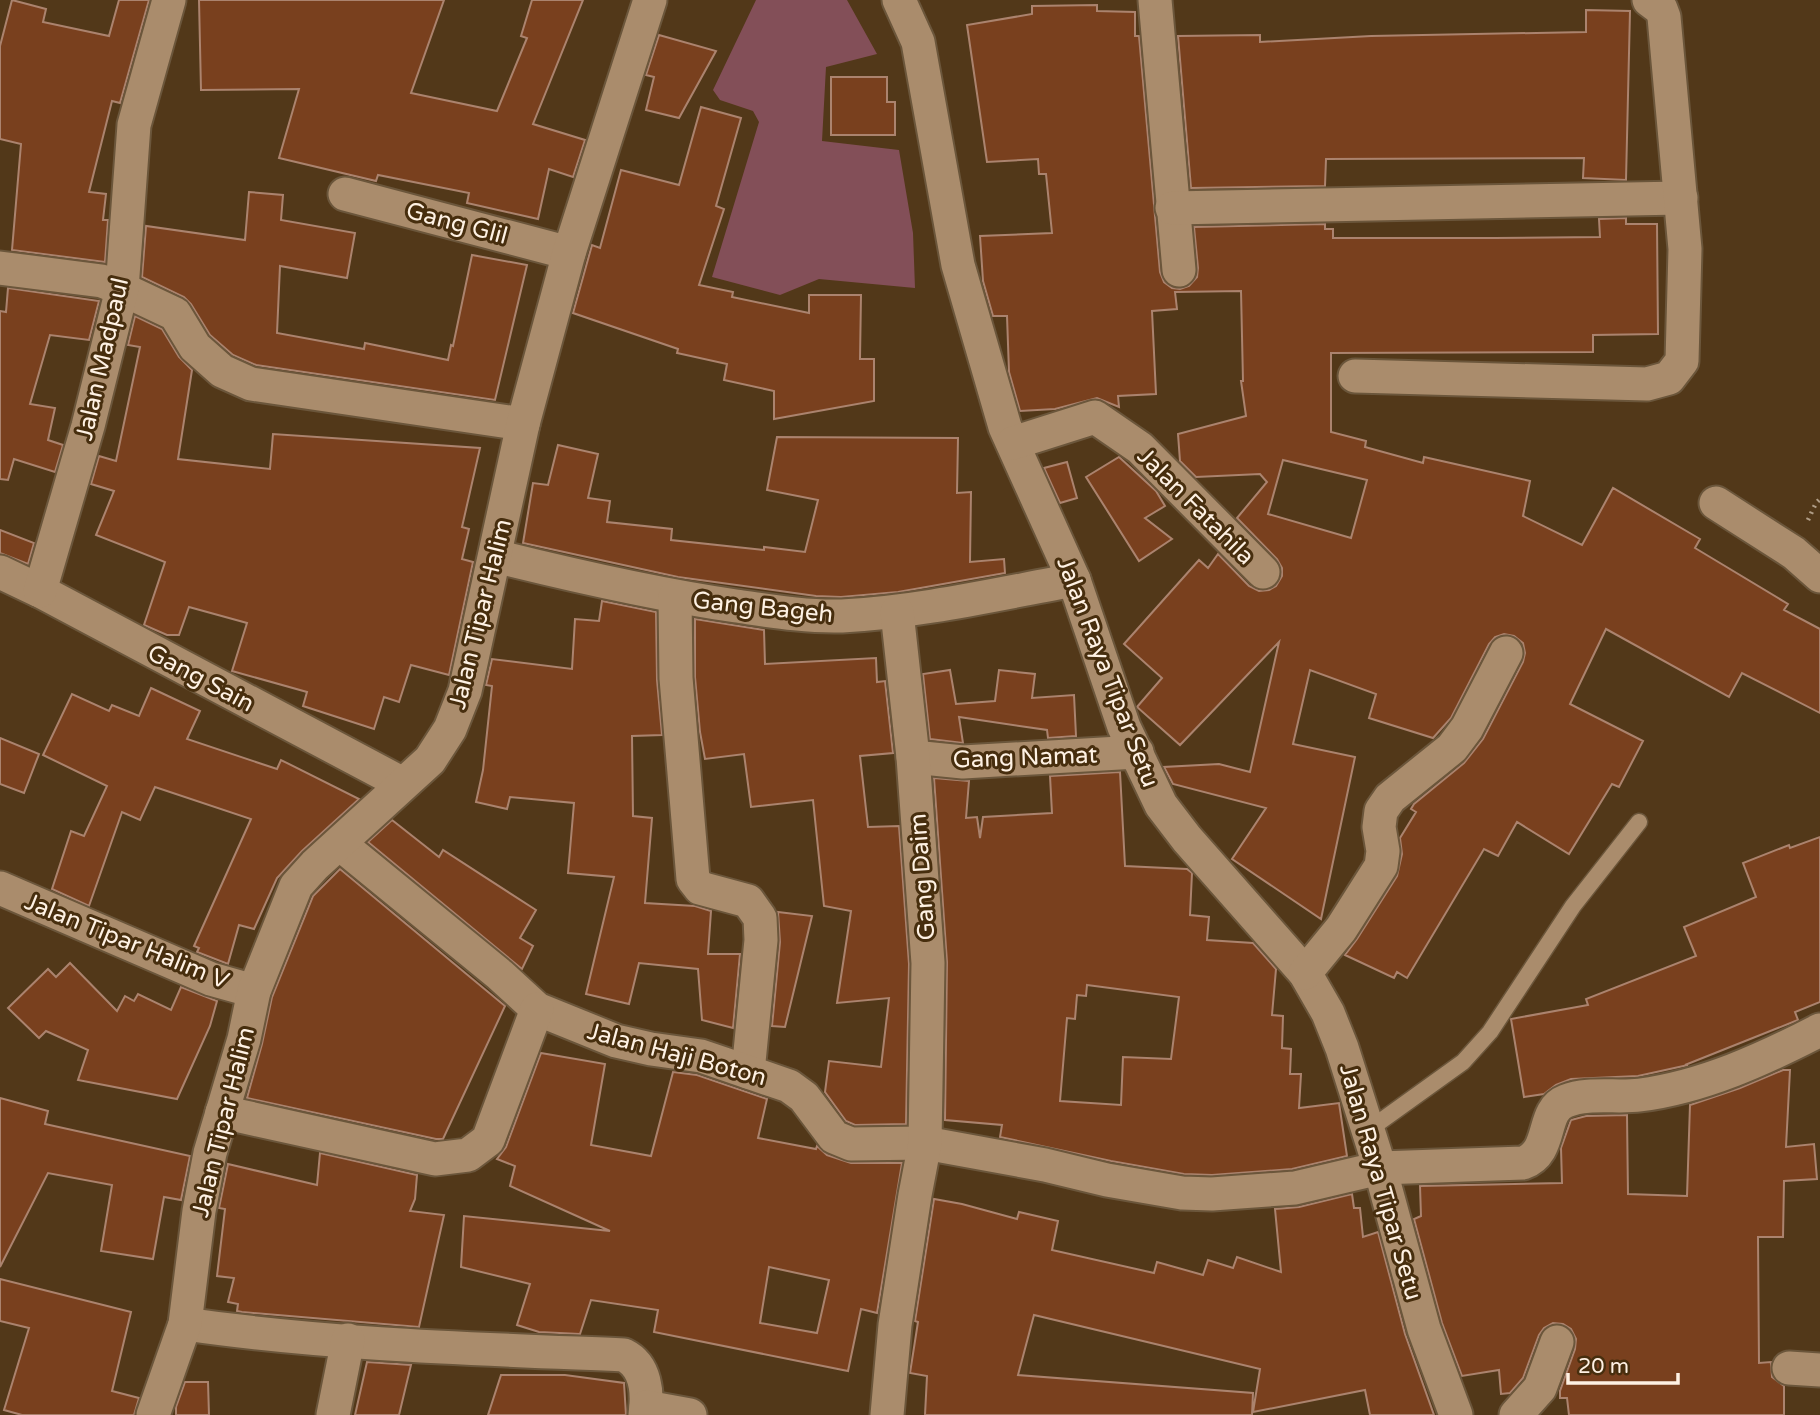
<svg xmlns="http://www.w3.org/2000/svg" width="1820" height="1415" font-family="'Varela Round',sans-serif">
	<rect width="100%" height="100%" fill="#523819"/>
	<polygon fill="#834f58" points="756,0 847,0 877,54 826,67 822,141 899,150 913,233 915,288 819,279 780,295 712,277 759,122 753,111 720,100 713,90"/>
	<g fill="#79401e" stroke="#ab836e" stroke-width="2" fill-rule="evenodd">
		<polygon points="12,0 46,9 43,22 109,36 119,0 149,0 120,103 112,101 89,192 106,194 103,220 108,220 105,262 12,250 21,144 0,139 0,46"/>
		<polygon points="199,0 444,0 411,93 497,111 527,38 521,36 532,0 583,0 533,124 585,140 573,177 549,169 538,219 467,203 469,193 378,175 376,181 279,158 299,89 201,90"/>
		<path d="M1097,5V11L1135,12V36H1139L1160,272L1164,282L1172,288L1180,289L1189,286L1197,277L1198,268L1194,227L1325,224V229H1333V238H1495L1600,237L1599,219L1626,218V224H1657L1658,334L1593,335V352L1331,353V432L1366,441L1365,447L1423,463L1424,457L1530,481L1523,516L1582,545L1613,488L1700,539L1695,548L1788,604L1784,610L1820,629V713L1742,673L1729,697L1606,629L1570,704L1643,741L1619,787L1612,784L1569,854L1517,822L1498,856L1484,849L1407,978L1397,972L1394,978L1345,955L1357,939L1397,876L1402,854L1400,838L1416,812L1411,809L1414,804L1464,763L1483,739L1523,662L1525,653L1523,643L1514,636L1504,634L1495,637L1489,644L1451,718L1433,738L1369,718L1376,694L1310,670L1293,744L1355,757L1321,919L1232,859L1266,808L1173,784L1164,767L1219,764L1250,772L1279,642L1180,745L1137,707L1162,678L1124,644L1199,560L1208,568L1218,554L1249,586L1259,591L1269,590L1276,586L1282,576V568L1277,559L1237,518L1267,482L1260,474L1196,477L1180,461L1178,434L1246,416L1241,381H1243L1241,291L1175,292L1177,309L1152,311L1156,394L1118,396L1119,407L1097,398L1055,409L1020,411L1009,372L1007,316H993L983,281L980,236L1052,233L1046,174H1039L1038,159L987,162L967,25L1032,14V6ZM1283,460L1367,480L1351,538L1268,514Z"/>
		<polygon points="1586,10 1630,11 1626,180 1583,178 1584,158 1326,159 1325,186 1191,188 1178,36 1260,35 1260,42 1371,36 1586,32"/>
		<polygon points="659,35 716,51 679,118 646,110 654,77 646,75"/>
		<polygon points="831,77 887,77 887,102 895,102 895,135 831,135"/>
		<polygon points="701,107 741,118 716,206 724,209 699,285 733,292 732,297 809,313 809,295 861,295 860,359 874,359 874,401 774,419 774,391 724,380 727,364 677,353 678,349 573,313 592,245 600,248 621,170 679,185"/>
		<polygon points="249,192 283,195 281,220 355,233 347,278 280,266 277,333 364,349 365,343 448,360 451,345 453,346 472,255 527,265 495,400 256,365 233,355 210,335 191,304 184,297 142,277 146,226 245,240"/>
		<polygon points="8,288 99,301 89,340 50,335 30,404 55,408 48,440 63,445 55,472 14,459 8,480 0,479 0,311 6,312"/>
		<polygon points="135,316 162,329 179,357 192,370 178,459 270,469 273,434 480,448 462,527 469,529 462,559 473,562 449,675 411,665 399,702 384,697 374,729 303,706 307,692 232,671 247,623 189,607 179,635 167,635 144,625 165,562 96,535 114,491 91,484 99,456 116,461 140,347 128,345"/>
		<polygon points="777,437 958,438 957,493 971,492 970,562 1004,559 1005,573 898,592 841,597 816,596 678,577 523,543 533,483 548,485 558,445 598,454 588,498 610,501 607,522 672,529 671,540 764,550 764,547 805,552 818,500 767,490"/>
		<polygon points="1119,457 1156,491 1165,506 1145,518 1172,539 1139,561 1086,477"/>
		<polygon points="1067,462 1077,498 1060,503 1044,468"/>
		<polygon points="0,530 34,543 28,564 0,553"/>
		<polygon points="602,601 656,612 657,680 662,735 632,736 633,816 652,818 645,903 695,906 711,911 708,954 740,954 733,1028 702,1020 698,969 639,963 629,1004 586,994 614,877 568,873 574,803 510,797 507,809 476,802 483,770 492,686 486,685 492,659 572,669 575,619 599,621"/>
		<polygon points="695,619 764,630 765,664 876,658 877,682 885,681 893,753 860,756 868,827 899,826 909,964 906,1124 855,1125 846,1121 825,1092 829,1061 881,1067 889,998 837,1003 851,911 824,906 813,800 751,807 744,754 705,759 700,732 695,677"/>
		<polygon points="950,670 956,704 995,701 999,670 1035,674 1032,698 1074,695 1076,736 1048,738 1047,730 959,717 963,743 930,739 923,674"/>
		<polygon points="151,688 200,711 187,739 277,769 281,760 359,799 302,851 277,878 254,929 239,925 228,964 197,952 199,948 194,946 251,819 155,787 140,820 122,812 89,906 52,889 71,831 84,836 107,786 43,755 72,694 109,711 112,705 139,716"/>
		<polygon points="0,738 39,754 24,793 0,784"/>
		<path d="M1120,772L1125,866L1187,869L1192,873L1190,915L1209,917L1207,940L1253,943L1276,969L1272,1015L1283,1016L1282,1048L1291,1049L1290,1074H1301L1299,1108L1339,1103L1347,1156L1292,1169L1212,1175L1184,1174L1111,1161L1000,1137L1002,1125L945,1120L947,962L934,778L969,781L966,818L977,817L980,838L983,817L1052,813L1050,776ZM1087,985L1179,997L1171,1059L1123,1057L1121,1105L1060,1101L1067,1018L1075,1019L1077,995L1086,996Z"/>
		<polygon points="392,820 439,857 443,850 536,910 520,938 533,946 522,969 368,842"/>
		<polygon points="1820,837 1820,1002 1795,1012 1798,1020 1793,1022 1685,1065 1688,1065 1638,1076 1571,1079 1556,1085 1544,1094 1524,1097 1511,1019 1588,1005 1586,999 1696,956 1684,927 1756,897 1743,863 1789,845 1790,848"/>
		<polygon points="340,869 505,1006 443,1139 436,1139 247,1098 262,1044 272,997 313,896"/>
		<polygon points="778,912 812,916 785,1027 772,1026 780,942"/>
		<polygon points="70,963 117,1011 125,996 134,1001 138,994 171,1010 181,987 217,1001 210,1026 177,1099 78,1080 88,1050 46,1031 39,1038 8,1008 48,969 56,977"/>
		<path d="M541,1053L605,1064L591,1145L651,1156L673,1072L697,1075L767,1099L758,1138L816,1149L817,1146L827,1155L851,1163H902L877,1313L861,1309L848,1371L654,1332L658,1310L591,1300L580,1334L539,1332L517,1325L530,1284L461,1267L464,1216L610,1231L510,1186L515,1166L497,1159L506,1147ZM769,1267L829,1280L817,1333L760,1323Z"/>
		<polygon points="1783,1070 1790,1070 1786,1147 1814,1144 1817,1179 1784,1181 1783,1237 1758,1237 1759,1363 1771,1362 1772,1377 1784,1386 1784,1415 1569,1415 1567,1398 1560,1398 1560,1391 1575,1349 1576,1339 1571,1329 1563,1324 1553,1323 1544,1328 1539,1335 1523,1378 1510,1393 1501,1394 1499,1370 1462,1376 1442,1323 1414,1219 1421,1216 1420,1186 1562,1183 1561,1148 1571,1120 1586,1116 1627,1115 1628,1194 1687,1196 1690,1105 1740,1088"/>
		<polygon points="0,1098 48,1111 45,1124 190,1156 181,1200 164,1197 153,1259 101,1251 112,1185 48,1173 0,1267"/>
		<polygon points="320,1153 417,1175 415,1199 410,1211 444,1215 419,1327 242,1312 237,1311 238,1304 228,1302 234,1278 217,1276 225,1209 219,1208 228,1164 317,1185"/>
		<polygon points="1352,1194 1354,1208 1360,1208 1363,1237 1378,1232 1405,1334 1434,1415 1370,1415 1365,1390 1253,1412 1260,1369 1034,1315 1018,1375 1253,1393 1252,1415 925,1415 927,1376 910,1373 918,1322 915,1321 934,1199 962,1204 1017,1219 1019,1212 1058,1221 1052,1250 1154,1273 1157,1262 1203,1275 1208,1260 1233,1268 1237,1257 1281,1272 1275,1209 1299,1207"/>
		<polygon points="0,1279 131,1312 112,1391 139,1398 134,1415 22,1415 4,1410 29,1328 0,1321"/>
		<polygon points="367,1362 411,1365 399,1415 355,1415"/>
		<polygon points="501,1375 565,1375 624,1383 626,1415 488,1415"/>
		<polygon points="185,1382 208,1382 209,1415 176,1415 176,1407"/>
	</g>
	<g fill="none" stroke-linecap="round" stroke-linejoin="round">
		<defs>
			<polyline id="lane" points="1367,1131 1463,1062 1490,1032 1573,906 1639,822"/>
			<g id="street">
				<polyline points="899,0 918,42 958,265 1005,427 1074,580 1124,727 1161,805 1187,839 1305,973 1328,1013 1342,1048 1380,1168 1424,1329 1456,1415"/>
				<polyline points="1155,0 1179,270"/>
				<polyline points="345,194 569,253"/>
				<polyline points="1172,208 1681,198"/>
				<polyline points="0,268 102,281 122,289 175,314 195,347 222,371 251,384 523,424"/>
				<polyline points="1355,376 1647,384 1669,378 1682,361 1685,249 1664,17 1661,9 1649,0"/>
				<polyline points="1013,443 1095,417 1140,448 1263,572"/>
				<polyline points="1716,503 1794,553 1820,576"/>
				<path d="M495,556C575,576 654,594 736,606C771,611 806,617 842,616C920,612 997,594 1074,580"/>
				<polyline points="0,572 40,591 403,784"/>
				<polyline points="40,591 88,426 122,289 134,125 169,0"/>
				<polyline points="675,597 676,678 693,879 700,888 748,901 760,918 761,940 748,1072"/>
				<polyline points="913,757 963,762 1137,752"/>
				<path d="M340,844L500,975L537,1009L616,1041L651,1049L701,1056L789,1086L804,1097L834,1137L851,1144L925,1143L1045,1165L1107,1180L1182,1193L1212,1194L1295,1188L1380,1168L1523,1163C1554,1152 1540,1111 1566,1101C1588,1092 1617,1098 1640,1095C1703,1087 1764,1059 1820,1030"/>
				<polyline points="0,888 211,979 254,991"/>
				<polyline points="1305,973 1341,929 1381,866 1383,851 1379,827 1381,811 1390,798 1452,748 1467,728 1506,653"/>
				<polyline points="222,1112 435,1159 468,1155 488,1140 537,1009"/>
				<path d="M185,1324C330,1345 478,1349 624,1355C646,1366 648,1393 645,1415"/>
				<polyline points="1789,1368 1820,1370"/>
				<polyline points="646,1407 690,1415"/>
				<polyline points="153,1415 185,1324 199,1211 210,1153 244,1039 254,991 296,886 315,865 430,760 450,729 465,691 523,424 569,253 650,0"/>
				<polyline points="333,1415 348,1340"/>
				<polyline points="887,1415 895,1325 915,1195 925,1143 928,963 913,757 897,612"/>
				<polyline points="1516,1415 1540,1388 1557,1342"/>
			</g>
		</defs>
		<use href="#lane" stroke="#6b563b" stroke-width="19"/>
		<use href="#street" stroke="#6b563b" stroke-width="37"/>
		<polyline stroke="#b09d87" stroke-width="4.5" stroke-dasharray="2 5" stroke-linecap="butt" points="1808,520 1816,503 1820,499"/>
		<use href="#lane" stroke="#aa8c6c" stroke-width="16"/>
		<use href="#street" stroke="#aa8c6c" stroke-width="33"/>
	</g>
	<g text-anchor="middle" stroke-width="6" stroke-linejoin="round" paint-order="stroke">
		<g font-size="24" fill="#fef1e3" stroke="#472e0e">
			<text transform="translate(457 223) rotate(15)" y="8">Gang Glil</text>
			<text transform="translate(102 359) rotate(-77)" y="8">Jalan Madpaul</text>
			<text transform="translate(1196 506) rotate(45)" y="8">Jalan Fatahila</text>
			<text transform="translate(763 607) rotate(6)" y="8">Gang Bageh</text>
			<text transform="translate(480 614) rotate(-76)" y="8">Jalan Tipar Halim</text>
			<text transform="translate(1108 672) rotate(69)" y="8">Jalan Raya Tipar Setu</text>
			<text transform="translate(201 678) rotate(28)" y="8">Gang Sain</text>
			<text transform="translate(1025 757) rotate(-2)" y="8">Gang Namat</text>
			<text transform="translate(922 877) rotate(-94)" y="8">Gang Daim</text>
			<text transform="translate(127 941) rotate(22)" y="8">Jalan Tipar Halim V</text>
			<text transform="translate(677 1054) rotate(15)" y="8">Jalan Haji Boton</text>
			<text transform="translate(223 1122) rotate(-76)" y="8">Jalan Tipar Halim</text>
			<text transform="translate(1381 1182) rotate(74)" y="8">Jalan Raya Tipar Setu</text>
		</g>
	</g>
	<path d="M1568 1373v10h110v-10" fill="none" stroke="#fef1e3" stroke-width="3.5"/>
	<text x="1578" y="1373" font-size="21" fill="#fef1e3" stroke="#472e0e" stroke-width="5" paint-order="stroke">20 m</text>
</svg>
